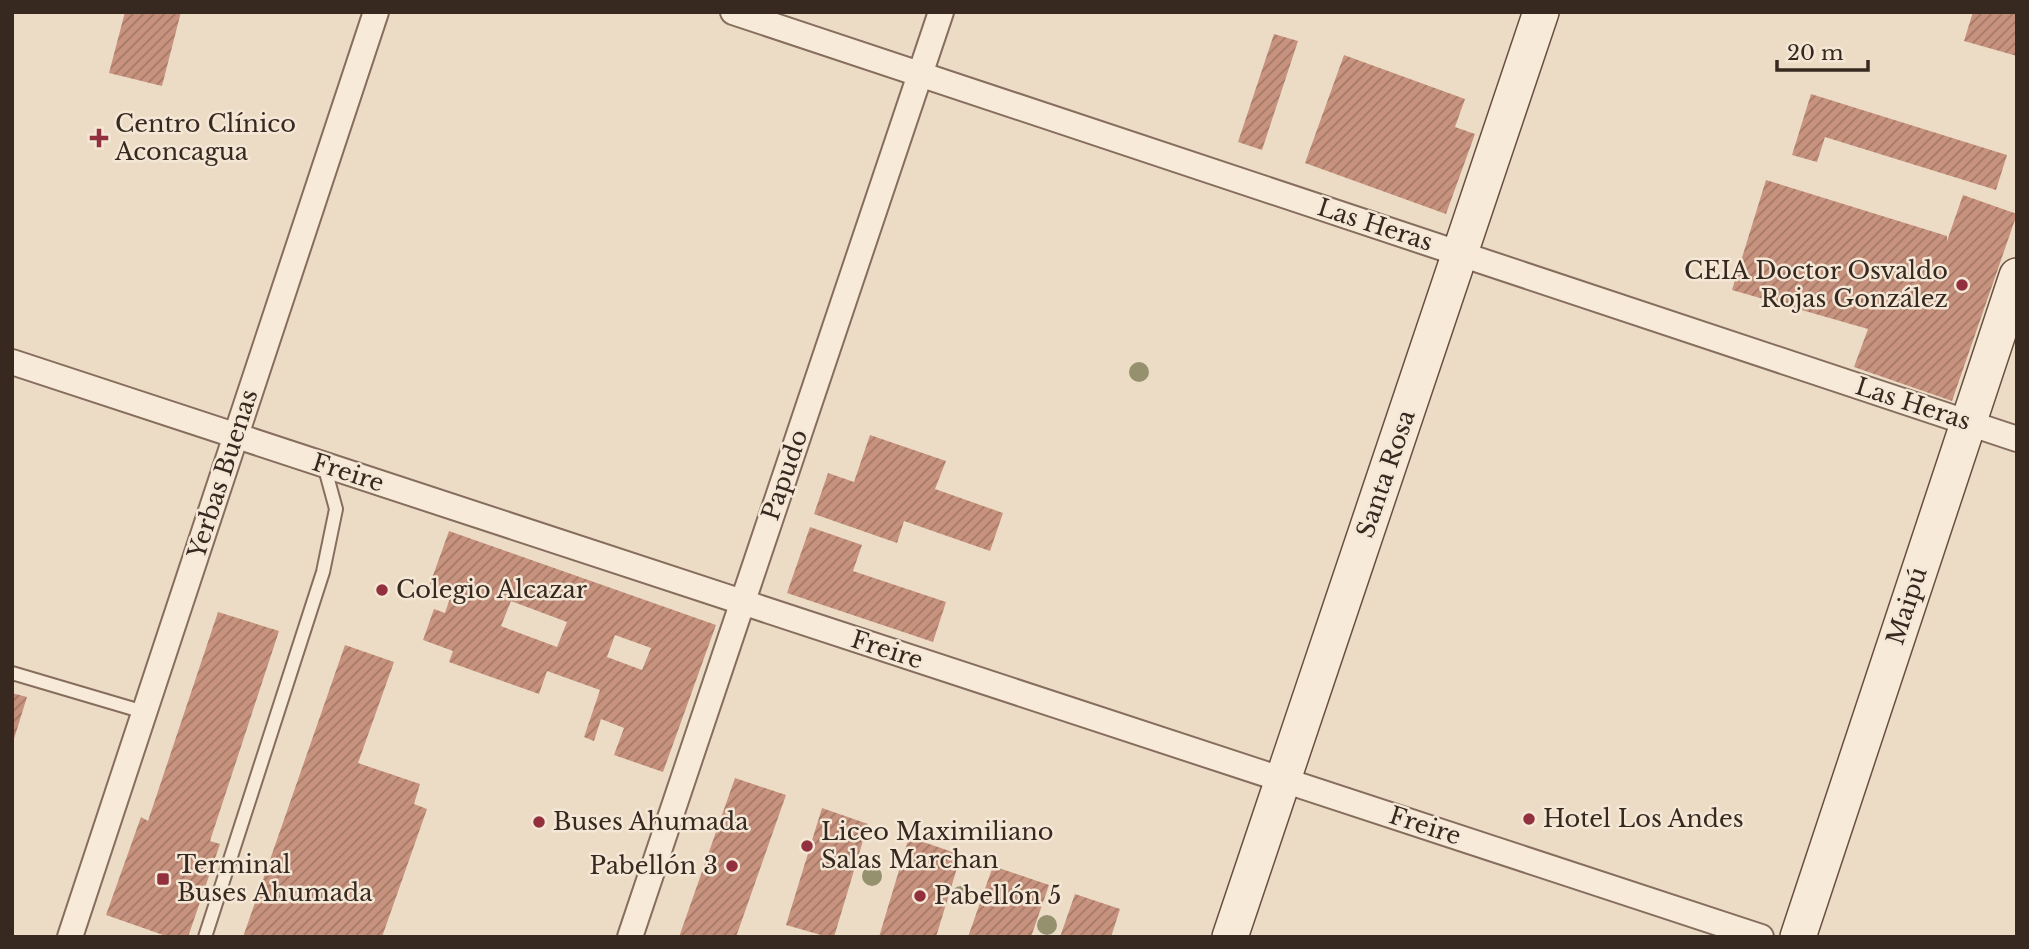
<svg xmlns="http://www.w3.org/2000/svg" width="2029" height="949" font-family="'Libre Baskerville',serif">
	<defs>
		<pattern id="building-hatch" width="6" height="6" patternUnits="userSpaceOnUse" patternTransform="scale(1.75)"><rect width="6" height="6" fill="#c8937e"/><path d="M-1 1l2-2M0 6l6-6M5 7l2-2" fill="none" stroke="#a37867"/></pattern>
	</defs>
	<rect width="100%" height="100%" fill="#ecdcc6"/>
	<g fill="url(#building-hatch)" fill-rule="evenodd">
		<polygon points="125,12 181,12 162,86 109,73"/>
		<polygon points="1973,12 2017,12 2017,56 1964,41"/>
		<polygon points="1274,34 1298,41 1262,150 1238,142"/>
		<polygon points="1344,55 1465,99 1455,127 1475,134 1446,214 1305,163"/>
		<polygon points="1811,94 2007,155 1996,190 1825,137 1817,162 1792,155"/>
		<polygon points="1766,180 1947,236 1947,241 1963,195 2017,214 1952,401 1854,367 1868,329 1732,290"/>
		<polygon points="870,435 946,461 935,489 1003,513 990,551 904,521 897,543 814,514 828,473 854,482"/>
		<polygon points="810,527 862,545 853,571 946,602 933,642 787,593"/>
		<path d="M449,531L716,625L663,772L614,755L624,728L601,719L594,741L584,737L600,690L547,671L539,694L449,662L453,651L423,640L434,609L445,613L452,592L430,584ZM511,601L567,622L557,647L501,626ZM615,635L651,648L642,670L607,657Z"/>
		<polygon points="218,612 279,631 210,841 220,844 188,937 169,937 106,915 141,817 148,821"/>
		<polygon points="345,645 394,662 358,763 420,784 414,804 427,809 382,937 243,937"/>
		<polygon points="12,693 27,697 13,742 12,742"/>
		<polygon points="735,778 786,795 736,937 679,937"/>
		<polygon points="822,808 868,824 834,937 828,937 786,925"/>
		<polygon points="909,837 961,855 936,937 879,937"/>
		<polygon points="993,866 1049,885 1031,937 968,937"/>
		<polygon points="1075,894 1120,909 1111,937 1060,937"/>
	</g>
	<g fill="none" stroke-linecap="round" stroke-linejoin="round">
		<defs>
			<g id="service">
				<polyline points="12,673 144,712"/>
				<polyline points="205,937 323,572 336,509 324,465"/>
			</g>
			<g id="minor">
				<polyline points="733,12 2017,439"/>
				<polyline points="12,362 1761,937"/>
				<polyline points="70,937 376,12"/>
				<polyline points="630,937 941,12"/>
			</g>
			<g id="secondary">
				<polyline points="1230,937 1541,12"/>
				<polyline points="1798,937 2017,276"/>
			</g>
		</defs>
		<use href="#service" stroke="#866d5d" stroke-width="16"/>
		<use href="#minor" stroke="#866d5d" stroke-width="28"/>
		<use href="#secondary" stroke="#684f40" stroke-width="38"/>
		<use href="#service" stroke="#f7ead9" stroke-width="12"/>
		<use href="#minor" stroke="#f7ead9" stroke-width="24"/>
		<use href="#secondary" stroke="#f7ead9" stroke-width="35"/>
	</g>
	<g fill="#95916f">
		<circle cx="1139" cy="372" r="10"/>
		<circle cx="872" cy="876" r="10"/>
		<circle cx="961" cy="896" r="10"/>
		<circle cx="1047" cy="925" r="10"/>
	</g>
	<g fill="#92303e" stroke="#f4e7d6" stroke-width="2.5">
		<path d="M95.5 127.5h7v7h7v7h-7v7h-7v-7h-7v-7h7z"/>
		<circle cx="1962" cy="285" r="7"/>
		<circle cx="382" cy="590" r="7"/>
		<circle cx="1529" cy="819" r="7"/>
		<circle cx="539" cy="822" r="7"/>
		<circle cx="807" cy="846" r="7"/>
		<circle cx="732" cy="866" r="7"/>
		<rect x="156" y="872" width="14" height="14" rx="3.5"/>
		<circle cx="920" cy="896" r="7"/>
	</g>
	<g text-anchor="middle" stroke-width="5" stroke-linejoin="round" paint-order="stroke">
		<g font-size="24" fill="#372820" stroke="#f4e7d6" text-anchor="start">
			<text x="115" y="132">Centro Clínico<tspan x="115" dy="28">Aconcagua</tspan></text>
			<text x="1948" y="279" text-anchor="end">CEIA Doctor Osvaldo<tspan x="1948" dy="28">Rojas González</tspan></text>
			<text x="396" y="598">Colegio Alcazar</text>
			<text x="1543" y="827">Hotel Los Andes</text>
			<text x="553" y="830">Buses Ahumada</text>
			<text x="821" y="840">Liceo Maximiliano<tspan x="821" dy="28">Salas Marchan</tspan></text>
			<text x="177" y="873">Terminal<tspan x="177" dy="28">Buses Ahumada</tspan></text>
			<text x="718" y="874" text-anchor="end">Pabellón 3</text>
			<text x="934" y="904">Pabellón 5</text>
		</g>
		<g font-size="24" fill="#372820" stroke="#f4e7d6">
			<text transform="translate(1375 225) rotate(18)" y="8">Las Heras</text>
			<text transform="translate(1913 404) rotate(18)" y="8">Las Heras</text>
			<text transform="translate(348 473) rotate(18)" y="8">Freire</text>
			<text transform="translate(223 474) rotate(-72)" y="8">Yerbas Buenas</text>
			<text transform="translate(1386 474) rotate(-71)" y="8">Santa Rosa</text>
			<text transform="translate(785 475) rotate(-71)" y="8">Papudo</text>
			<text transform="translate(1907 606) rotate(-72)" y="8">Maipú</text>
			<text transform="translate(887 650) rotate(18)" y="8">Freire</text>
			<text transform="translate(1425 826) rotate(18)" y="8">Freire</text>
		</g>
	</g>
	<rect width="2029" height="949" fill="none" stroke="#372820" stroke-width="28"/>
	<path d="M1777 60v10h91v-10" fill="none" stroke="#372820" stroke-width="3.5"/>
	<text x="1787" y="60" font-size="21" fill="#372820" stroke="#f4e7d6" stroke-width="5" paint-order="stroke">20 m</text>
</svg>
